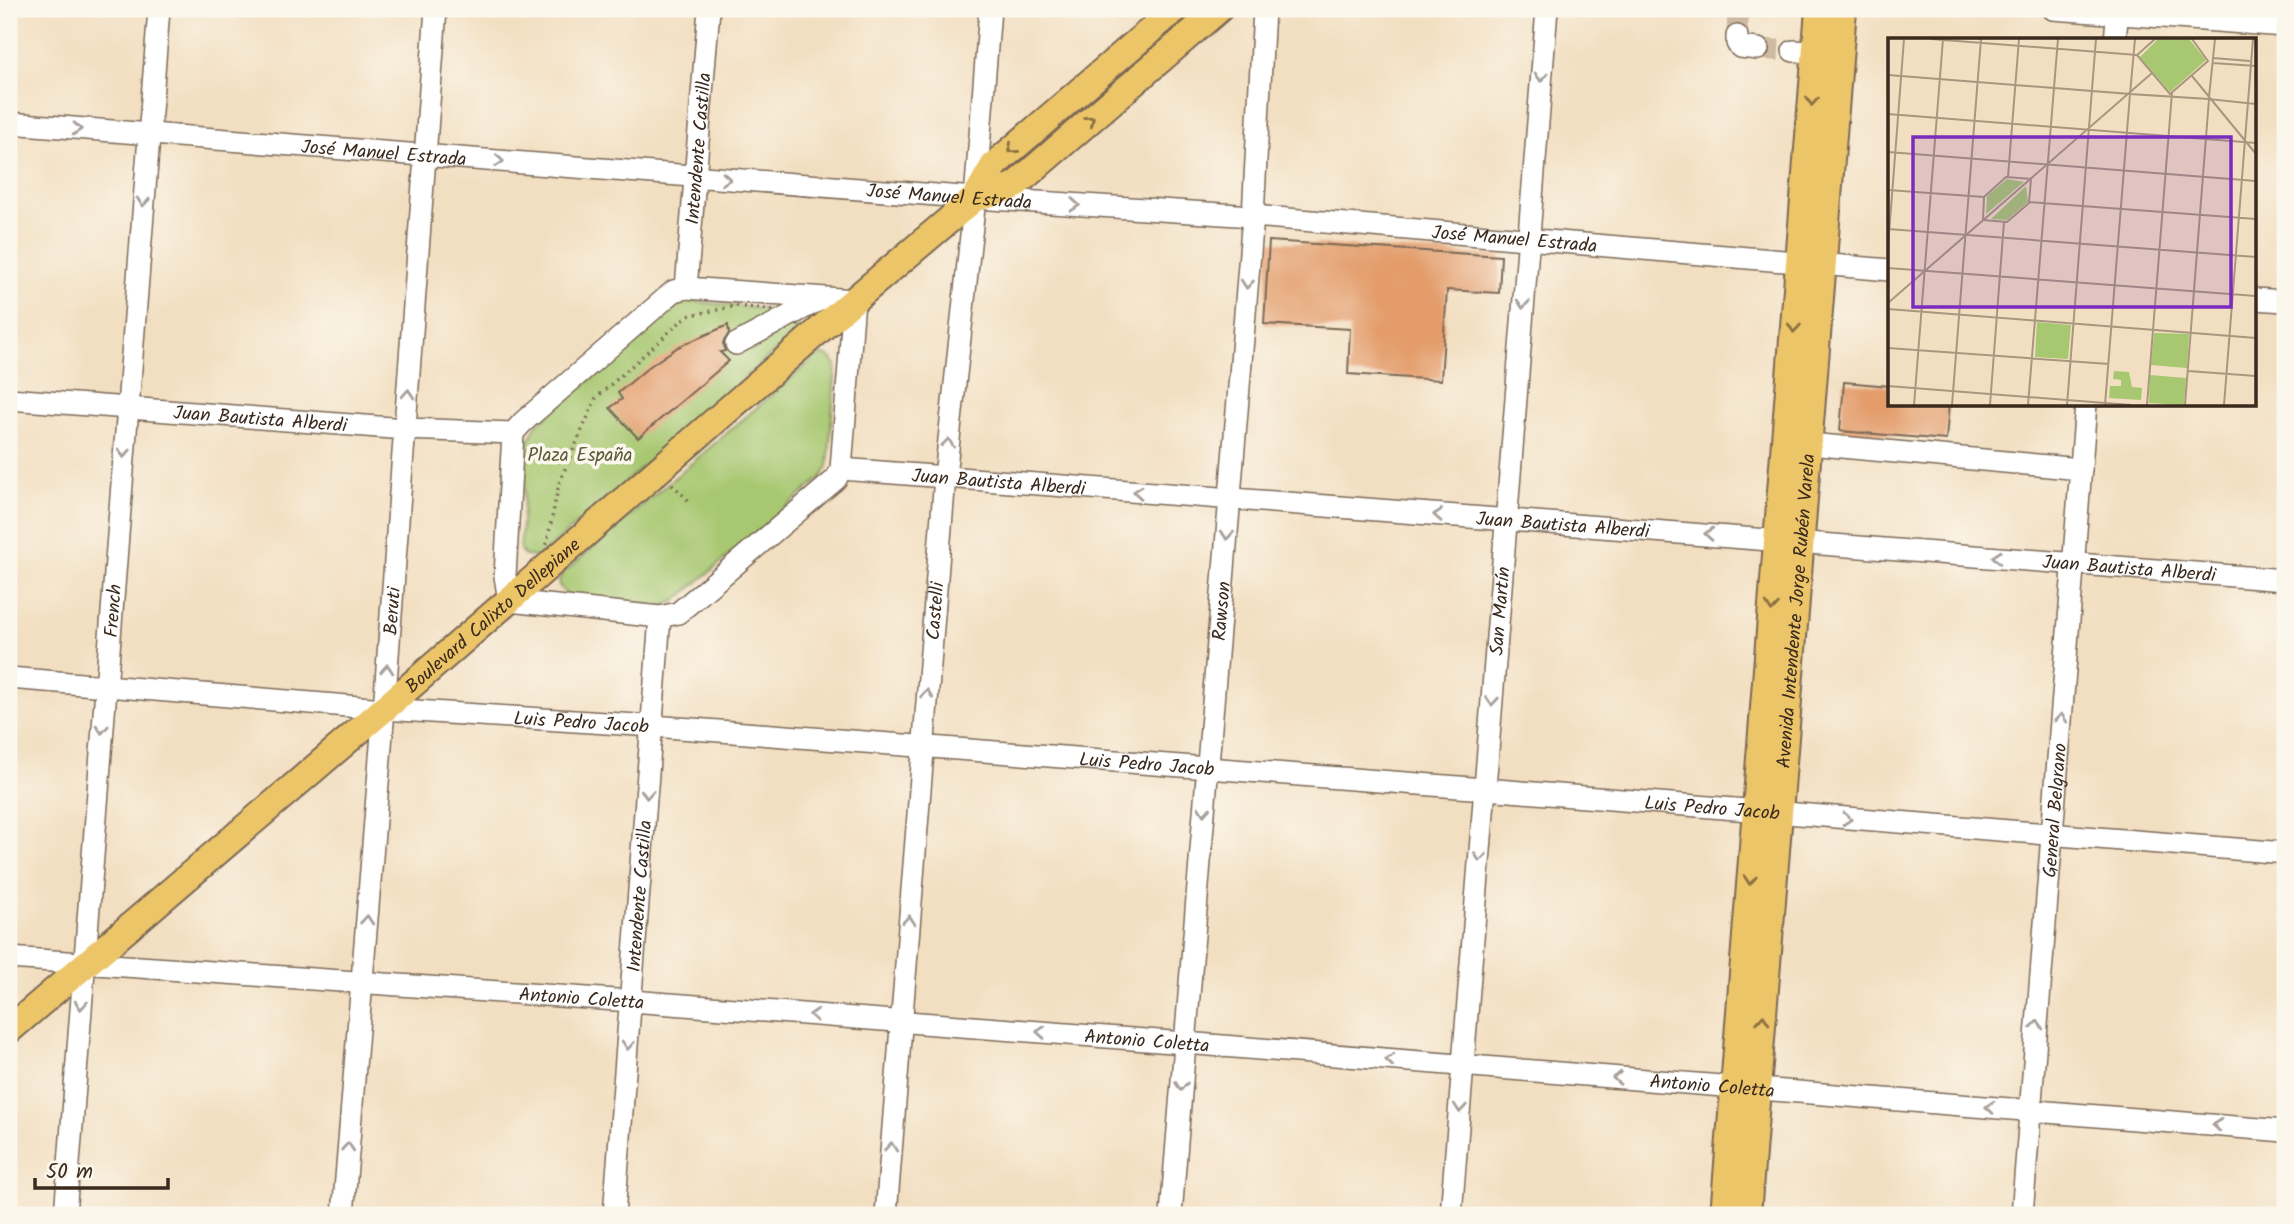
<svg xmlns="http://www.w3.org/2000/svg" width="2294" height="1224" font-family="Kalam,sans-serif">
	<rect width="100%" height="100%" fill="#fbf7ec"/>
	<filter id="ink" filterUnits="userSpaceOnUse"><feTurbulence type="fractalNoise" baseFrequency=".0143" numOctaves="2"/><feDisplacementMap in="SourceGraphic" scale="14" xChannelSelector="R" yChannelSelector="G"/><feConvolveMatrix kernelMatrix="1 2 1 2 8 2 1 2 1" color-interpolation-filters="sRGB"/></filter>
	<filter id="wash" filterUnits="userSpaceOnUse"><feTurbulence type="fractalNoise" baseFrequency=".00686" numOctaves="4" result="noise"/><feDisplacementMap in="SourceGraphic" scale="28" xChannelSelector="R" yChannelSelector="G"/><feGaussianBlur stdDeviation="1.57" result="paint"/><feColorMatrix in="noise" values="0 0 0 0 0 0 0 0 0 0 0 0 0 0 0 0 0 1.4 0 .05"/><feComposite in="paint" operator="in"/></filter>
	<g filter="url(#wash)">
		<rect width="100%" height="100%" fill="#f2dec0"/>
		<g fill="#a7c871" stroke="#717948" stroke-width="2">
			<polygon points="1188,9 1209,9 1041,154 1032,143"/>
			<polygon points="691,301 791,312 796,318 799,328 796,333 545,552 538,557 525,556 520,550 528,443 536,425 682,302"/>
			<polygon points="824,355 831,358 836,365 828,467 821,478 674,602 661,606 567,596 559,585 559,580 562,574 817,356"/>
		</g>
		<g id="blocks">
			<g fill="#e39c6a">
				<polygon points="1269,241 1501,256 1499,293 1447,290 1441,380 1348,374 1350,329 1264,324"/>
				<polygon points="728,325 729,333 723,343 725,351 720,352 729,361 638,438 610,408 622,399 618,393 650,366 678,347"/>
				<polygon points="1844,382 1890,386 1890,404 1949,404 1946,440 1840,431"/>
			</g>
		</g>
	</g>
	<g filter="url(#ink)">
		<use href="#blocks" fill-opacity="0" stroke="#7b6957" stroke-width="2"/>
		<g fill="none" stroke-linecap="round" stroke-linejoin="round">
			<g stroke="#cdbaa0" stroke-width="21" stroke-dasharray="21 10" stroke-linecap="butt">
				<polyline points="1737,36 1738,9"/>
				<polyline points="1758,49 1793,51"/>
			</g>
			<defs>
				<g id="minor">
					<polyline points="2053,9 2285,26"/>
					<polyline points="1737,36 1737,43 1740,47 1758,49"/>
					<polyline points="2115,40 2118,9"/>
					<polyline points="1793,51 1816,52"/>
					<path id="s1" d="M9,123L975,198L1253,216L1890,270"/>
					<polygon points="686,288 854,300 841,469 836,479 678,613 660,617 509,601 505,576 513,433 523,422 674,291"/>
					<path id="s2" d="M686,288L709,9"/>
					<polyline points="2254,299 2285,301"/>
					<polyline points="736,344 821,299"/>
					<path id="s3" d="M9,399L405,429L513,433"/>
					<polyline points="1809,444 2081,469"/>
					<path id="s4" d="M841,469C1322,507 1804,541 2285,580"/>
					<path id="s5" d="M9,678L384,709L653,726L1485,789L2285,853"/>
					<path id="s6" d="M9,958L631,1001L1185,1043L2285,1131"/>
					<path id="s7" d="M65,1215L159,9"/>
					<path id="s8" d="M343,1215L384,709L436,9"/>
					<path id="s9" d="M614,1215L660,617"/>
					<path id="s10" d="M886,1215L945,477L975,198L990,9"/>
					<path id="s11" d="M1171,1215L1253,216L1264,9"/>
					<path id="s12" d="M1451,1215L1547,9"/>
					<path id="s13" d="M2022,1215L2086,404"/>
				</g>
				<g id="major">
					<polyline points="975,198 1014,186 1219,9"/>
					<path id="s14" d="M9,1030L384,709L854,300L975,198L994,165L1175,9"/>
					<polyline points="1724,1215 1819,9"/>
					<path id="s15" d="M1747,1215L1843,9"/>
				</g>
			</defs>
			<use href="#minor" stroke="#7b6957" stroke-width="24"/>
			<use href="#major" stroke="#7b6957" stroke-width="30"/>
			<g stroke="#7b6957" stroke-width="3.5" stroke-dasharray="2 5" stroke-linecap="butt">
				<polygon points="736,306 791,312 796,318 799,328 796,333 545,552 559,483 596,398 687,316"/>
				<polyline points="672,484 690,502"/>
			</g>
			<use href="#minor" stroke="#fff" stroke-width="21"/>
			<use href="#major" stroke="#edc569" stroke-width="26"/>
		</g>
		<defs><path id="oneway-chevron" d="M-2-3.5L2.5 0L-2 3.5" fill="none" stroke-width="1.6" stroke-linecap="round" stroke-linejoin="round" transform="scale(1.75)"/></defs>
		<g stroke="#a79f9a">
			<use href="#oneway-chevron" transform="translate(1541 77) rotate(95)"/>
			<use href="#oneway-chevron" transform="translate(77 129) rotate(4)"/>
			<use href="#oneway-chevron" transform="translate(499 161) rotate(4)"/>
			<use href="#oneway-chevron" transform="translate(726 179) rotate(4)"/>
			<use href="#oneway-chevron" transform="translate(143 202) rotate(95)"/>
			<use href="#oneway-chevron" transform="translate(1075 205) rotate(4)"/>
			<use href="#oneway-chevron" transform="translate(1247 284) rotate(95)"/>
			<use href="#oneway-chevron" transform="translate(1523 304) rotate(95)"/>
			<use href="#oneway-chevron" transform="translate(408 394) rotate(-86)"/>
			<use href="#oneway-chevron" transform="translate(948 443) rotate(-84)"/>
			<use href="#oneway-chevron" transform="translate(124 453) rotate(94)"/>
			<use href="#oneway-chevron" transform="translate(1138 492) rotate(-175)"/>
			<use href="#oneway-chevron" transform="translate(1438 515) rotate(-176)"/>
			<use href="#oneway-chevron" transform="translate(1709 534) rotate(-176)"/>
			<use href="#oneway-chevron" transform="translate(1227 535) rotate(95)"/>
			<use href="#oneway-chevron" transform="translate(1997 557) rotate(-175)"/>
			<use href="#oneway-chevron" transform="translate(387 669) rotate(-86)"/>
			<use href="#oneway-chevron" transform="translate(927 694) rotate(-85)"/>
			<use href="#oneway-chevron" transform="translate(1492 701) rotate(95)"/>
			<use href="#oneway-chevron" transform="translate(2061 718) rotate(-85)"/>
			<use href="#oneway-chevron" transform="translate(102 729) rotate(94)"/>
			<use href="#oneway-chevron" transform="translate(647 794) rotate(94)"/>
			<use href="#oneway-chevron" transform="translate(1204 811) rotate(95)"/>
			<use href="#oneway-chevron" transform="translate(1847 819) rotate(4)"/>
			<use href="#oneway-chevron" transform="translate(1480 857) rotate(95)"/>
			<use href="#oneway-chevron" transform="translate(367 920) rotate(-85)"/>
			<use href="#oneway-chevron" transform="translate(909 920) rotate(-85)"/>
			<use href="#oneway-chevron" transform="translate(81 1005) rotate(94)"/>
			<use href="#oneway-chevron" transform="translate(814 1015) rotate(-176)"/>
			<use href="#oneway-chevron" transform="translate(2037 1025) rotate(-85)"/>
			<use href="#oneway-chevron" transform="translate(1041 1032) rotate(-176)"/>
			<use href="#oneway-chevron" transform="translate(628 1045) rotate(94)"/>
			<use href="#oneway-chevron" transform="translate(1390 1060) rotate(-175)"/>
			<use href="#oneway-chevron" transform="translate(1617 1078) rotate(-176)"/>
			<use href="#oneway-chevron" transform="translate(1181 1086) rotate(95)"/>
			<use href="#oneway-chevron" transform="translate(1990 1107) rotate(-175)"/>
			<use href="#oneway-chevron" transform="translate(1460 1108) rotate(95)"/>
			<use href="#oneway-chevron" transform="translate(2217 1125) rotate(-175)"/>
			<use href="#oneway-chevron" transform="translate(348 1147) rotate(-85)"/>
			<use href="#oneway-chevron" transform="translate(891 1147) rotate(-85)"/>
		</g>
		<g stroke="#8b7040">
			<use href="#oneway-chevron" transform="translate(1812 101) rotate(94)"/>
			<use href="#oneway-chevron" transform="translate(1090 120) rotate(-41)"/>
			<use href="#oneway-chevron" transform="translate(1012 149) rotate(139)"/>
			<use href="#oneway-chevron" transform="translate(1794 328) rotate(95)"/>
			<use href="#oneway-chevron" transform="translate(1772 607) rotate(95)"/>
			<use href="#oneway-chevron" transform="translate(1750 880) rotate(94)"/>
			<use href="#oneway-chevron" transform="translate(1763 1020) rotate(-85)"/>
		</g>
	</g>
	<g text-anchor="middle" stroke-width="7" stroke-linejoin="round" paint-order="stroke">
		<g font-size="19" fill="#3b2a1e" stroke="#fbf7ec">
			<text dy="7" stroke="none"><textPath href="#s2" startOffset="140">Intendente Castilla</textPath></text>
			<text dy="7" stroke="none"><textPath href="#s1" startOffset="376">José Manuel Estrada</textPath></text>
			<text dy="7" stroke="none"><textPath href="#s1" startOffset="943">José Manuel Estrada</textPath></text>
			<text dy="7" stroke="none"><textPath href="#s1" startOffset="1510">José Manuel Estrada</textPath></text>
			<text dy="7" stroke="none"><textPath href="#s3" startOffset="252">Juan Bautista Alberdi</textPath></text>
			<text dy="7" stroke="none"><textPath href="#s4" startOffset="158">Juan Bautista Alberdi</textPath></text>
			<text dy="7" stroke="none"><textPath href="#s4" startOffset="724">Juan Bautista Alberdi</textPath></text>
			<text dy="7" stroke="none"><textPath href="#s4" startOffset="1292">Juan Bautista Alberdi</textPath></text>
			<text dy="7" stroke="none"><textPath href="#s7" startOffset="606">French</textPath></text>
			<text dy="7" stroke="none"><textPath href="#s8" startOffset="606">Beruti</textPath></text>
			<text dy="7" stroke="none"><textPath href="#s10" startOffset="606">Castelli</textPath></text>
			<text dy="7" stroke="none"><textPath href="#s11" startOffset="606">Rawson</textPath></text>
			<text dy="7" stroke="none"><textPath href="#s12" startOffset="606">San Martín</textPath></text>
			<text dy="7" stroke="none"><textPath href="#s15" startOffset="606">Avenida Intendente Jorge Rubén Varela</textPath></text>
			<text dy="7" stroke="none"><textPath href="#s14" startOffset="637">Boulevard Calixto Dellepiane</textPath></text>
			<text dy="7" stroke="none"><textPath href="#s5" startOffset="574">Luis Pedro Jacob</textPath></text>
			<text dy="7" stroke="none"><textPath href="#s5" startOffset="1141">Luis Pedro Jacob</textPath></text>
			<text dy="7" stroke="none"><textPath href="#s5" startOffset="1708">Luis Pedro Jacob</textPath></text>
			<text dy="7" stroke="none"><textPath href="#s13" startOffset="406">General Belgrano</textPath></text>
			<text dy="7" stroke="none"><textPath href="#s9" startOffset="320">Intendente Castilla</textPath></text>
			<text dy="7" stroke="none"><textPath href="#s6" startOffset="574">Antonio Coletta</textPath></text>
			<text dy="7" stroke="none"><textPath href="#s6" startOffset="1141">Antonio Coletta</textPath></text>
			<text dy="7" stroke="none"><textPath href="#s6" startOffset="1708">Antonio Coletta</textPath></text>
		</g>
		<g font-size="19" fill="#5b5937" stroke="#fbf7ec">
			<text x="580" y="461">Plaza España</text>
		</g>
	</g>
	<g transform="translate(1888 38)">
		<rect width="368" height="368" fill="#f2dec0"/>
		<path d="M270,1H301L318,22L282,54L252,19ZM119,141L136,144L98,176L99,158ZM138,148L140,164L119,182L103,181ZM149,284L183,287L180,321L147,319ZM266,295L301,296L299,330L263,327ZM226,333L241,334L244,349L254,350L253,362L221,360L222,348H233V342L225,341ZM262,337L298,340L296,367L261,365Z" fill="#a7c871"/>
		<path fill="none" stroke="#a9967f" stroke-width="2" d="M43,1L249,17M247,1L242,56L321,61M267,1L249,17L282,56L320,23L304,1M325,20L362,23M325,25L368,28M0,37L242,56L217,367M304,38L368,116M321,59L327,1M0,76L368,105M0,114L368,143M118,139L143,141L141,165L119,184L95,182L96,159ZM120,139L131,1M0,152L96,159M141,164L368,181M0,191L368,219M0,209L16,1M0,230L368,258M0,265L264,35M0,271L368,300M0,310L221,326M300,333L368,338M0,348L243,367M26,367L55,1M64,367L93,1M102,367L116,184M140,367L170,1M179,367L208,1M259,367L284,55M297,367L321,61L368,66M336,367L365,1"/>
		<path fill="#7b2cbf" fill-opacity="0.15" stroke="#7b2cbf" stroke-width="3.5" d="M25,99H343V269H25Z"/>
		<rect width="368" height="368" fill="none" stroke="#3b2a1e" stroke-width="3.5"/>
	</g>
	<rect width="2294" height="1224" fill="none" stroke="#fbf7ec" stroke-width="35"/>
	<path d="M35 1178v10h133v-10" fill="none" stroke="#3b2a1e" stroke-width="3.5"/>
	<text x="46" y="1178" font-size="21" fill="#3b2a1e" stroke="#fbf7ec" stroke-width="5" paint-order="stroke">50 m</text>
</svg>
